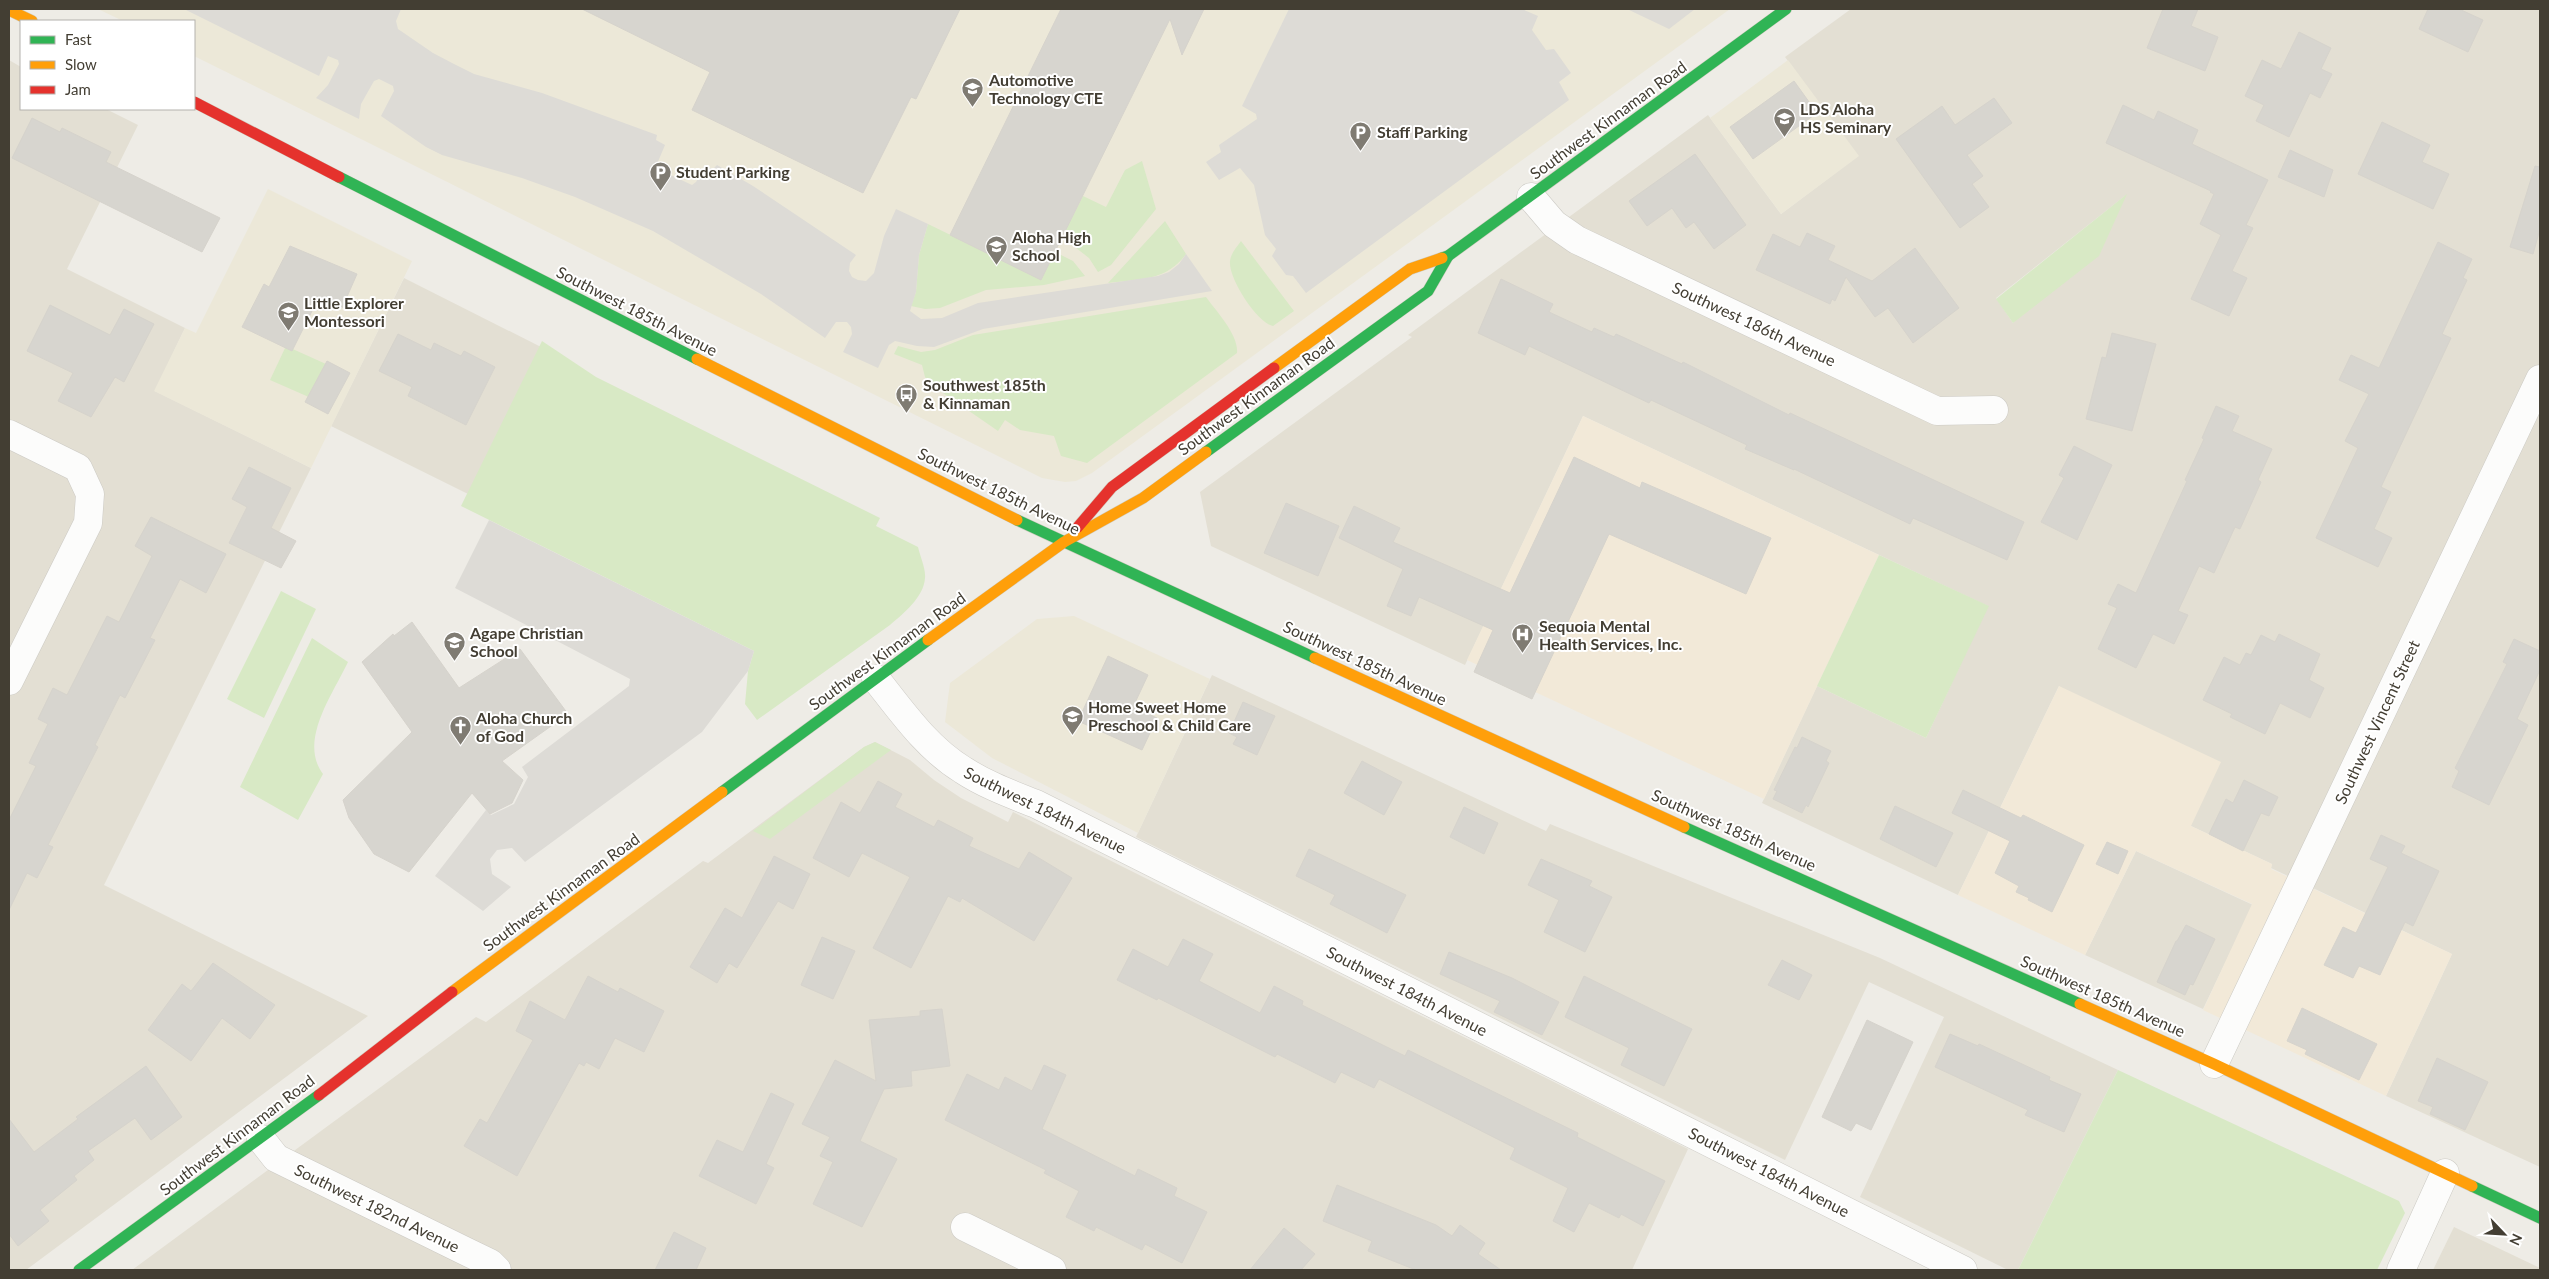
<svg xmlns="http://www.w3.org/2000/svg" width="2549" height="1279" font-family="Lato,sans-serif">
	<rect width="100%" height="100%" fill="#eeece6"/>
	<g fill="#e3dfd3" fill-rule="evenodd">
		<path d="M1851,9H2540V1167L2386,1096L2452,954L2271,868L2272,864L2191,826L2059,686L1958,895L1762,803L1817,686L1926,738L1988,606L1583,416L1465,665L1211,546L1200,492L1412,337L1408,335L1708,115L1781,214L1858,156L1785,57ZM2126,195L2013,323L1996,298Z"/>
		<polygon points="9,60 21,67 21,109 106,109 138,125 67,269 185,328 155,391 311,468 104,885 368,1016 26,1270 9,1270"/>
		<polygon points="404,278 543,348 470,495 331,426"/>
		<polygon points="1212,675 1546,831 1550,824 1880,958 2118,1070 2018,1270 2008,1270 1860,1197 1944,1017 1869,982 1785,1160 1136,837"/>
		<polygon points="875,742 910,760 934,780 961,798 1008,822 1013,812 1688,1149 1632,1270 132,1270 476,1017 486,1022 703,861 708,863 864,747"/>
		<polygon points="2136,851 2253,905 2203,1009 2085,955"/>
		<polygon points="2454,1227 2540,1268 2540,1270 2433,1270"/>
	</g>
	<g fill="#f2e9d8">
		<polygon points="1583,416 1879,555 1764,799 1467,660"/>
		<polygon points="2059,686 2221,762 2191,826 2272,864 2271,869 2452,954 2386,1096 2203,1010 2252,904 2136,851 2085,955 1958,895"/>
	</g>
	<g fill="#ece8d8">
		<polygon points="98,9 1730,9 1092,473 1076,481 1065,482 1042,478 194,56 194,21 123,21"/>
		<polygon points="1788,60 1859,156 1781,214 1710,118"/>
		<polygon points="268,189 412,261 311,468 154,391 185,328 196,333"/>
		<polygon points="1074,616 1210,679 1138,833 992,758 945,722 950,683 1037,619"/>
	</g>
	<g fill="#d8e9c5">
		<polygon points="1142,161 1156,209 1111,265 1098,272 1089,258 1062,237 1083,196 1106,207 1125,170"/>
		<polygon points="2127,194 2099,256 2013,323 1996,299"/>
		<path d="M1165,221L1186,254C1167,281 1139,279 1108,283Z"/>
		<polygon points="928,224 1041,279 1055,252 1073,261 1085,276 1044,285 986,290 940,308 925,309 911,306 916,292 919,255"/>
		<path d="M1241,241L1294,311L1273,326C1257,323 1228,278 1230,261C1231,253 1236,248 1241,241Z"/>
		<path d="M1206,297C1216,311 1239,335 1237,353L1087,463L1061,456L1054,436L1020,430L1005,420L998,431L930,384L925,377L922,365L894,354L898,346L921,352L935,350L973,335Z"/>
		<path d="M542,341L596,377L880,518L876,526L918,547C920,556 926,569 925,578C924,597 903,614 890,625L757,720L745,704L748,671L754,651L461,506Z"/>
		<polygon points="286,346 326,364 311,398 270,380"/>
		<polygon points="1879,555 1989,606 1926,738 1817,686"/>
		<polygon points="281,591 316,609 264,718 227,699"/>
		<path d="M312,638L348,662C333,694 298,741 323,774L298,820L240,787Z"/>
		<polygon points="875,742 891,750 770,839 753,831 864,747"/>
		<polygon points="2118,1070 2399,1201 2405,1213 2377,1270 2018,1270"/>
	</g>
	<g fill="#dddbd6">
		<polygon points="184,9 401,9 396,21 398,29 433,53 454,64 474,74 542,93 657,135 656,140 665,145 657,164 658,169 692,185 696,182 704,166 713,169 717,165 753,186 856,255 850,263 849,271 852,277 858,280 866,281 874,273 884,236 896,209 928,224 919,255 916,292 910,311 921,319 942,318 978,303 1158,276 1169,272 1179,264 1186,254 1212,291 983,329 934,347 917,346 895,341 889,345 878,368 843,352 852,334 851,327 847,322 836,322 825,338 761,294 653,231 575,197 522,178 442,155 426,147 381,116 394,91 393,86 379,79 374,81 361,104 359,119 316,98 328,85 339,64 338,60 328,56 319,76"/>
		<polygon points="1289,9 1522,9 1538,16 1532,30 1546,50 1554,49 1571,73 1559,82 1569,100 1306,293 1293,276 1286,275 1272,256 1276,249 1265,235 1254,185 1240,168 1219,180 1206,162 1221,152 1219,145 1257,119 1256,114 1242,106"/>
		<polygon points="1627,9 1695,9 1669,29"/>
		<polygon points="489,520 754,651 748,671 702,732 525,862 512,848 497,850 490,859 492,874 511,887 483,911 435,876 486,810 491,815 514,804 528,777 522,767 629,686 630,679 455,588"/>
	</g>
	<g fill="#d7d5cf" stroke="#d6d3cc">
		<polygon points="582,9 960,9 916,99 911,97 863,193 692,110 710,72"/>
		<polygon points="1061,9 1204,9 1182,55 1170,19 1041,280 950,235"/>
		<polygon points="2163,9 2198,9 2191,26 2218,37 2205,71 2147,48"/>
		<polygon points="2428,9 2459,9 2483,20 2468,52 2419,29"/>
		<polygon points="2299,32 2331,48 2321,69 2332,74 2320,98 2310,93 2289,137 2256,121 2264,105 2245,96 2262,60 2281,69"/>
		<polygon points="1794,81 1817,113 1753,159 1730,127"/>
		<polygon points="1994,98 2012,123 1967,155 1983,176 1972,184 1989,207 1960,228 1896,139 1942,106 1955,125"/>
		<polygon points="2123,105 2154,120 2158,111 2198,130 2192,144 2268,180 2246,225 2253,228 2232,271 2247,278 2229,316 2191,299 2221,235 2200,224 2214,194 2210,192 2211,191 2106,143"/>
		<polygon points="32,118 60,132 62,128 111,152 106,162 220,218 202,252 12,158"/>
		<polygon points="2382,122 2430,145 2422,162 2449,174 2433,209 2358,174"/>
		<polygon points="2290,150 2333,170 2324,197 2278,177"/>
		<polygon points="1695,154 1746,225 1714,249 1694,222 1686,228 1672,208 1647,226 1629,201"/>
		<polygon points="2535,166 2540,167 2540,229 2533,254 2510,247"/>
		<polygon points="1807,233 1835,246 1828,260 1872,281 1915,248 1959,308 1913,343 1888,308 1875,317 1846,277 1835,301 1832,299 1830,304 1756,270 1773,234 1800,247"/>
		<polygon points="2438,242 2472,259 2463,278 2467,280 2442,334 2451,338 2381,487 2391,492 2374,529 2392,538 2378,567 2316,538 2358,448 2345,441 2369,394 2339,380 2351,355 2379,368"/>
		<polygon points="290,246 357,274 342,308 319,297 292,351 242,327 264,284 269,287"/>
		<polygon points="1501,279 1553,304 1549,312 1592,332 1594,328 1614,337 1616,334 1682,364 1683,362 1789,415 1790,413 2024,522 2007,560 1913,518 1910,524 1794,469 1794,470 1745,449 1747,445 1651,400 1649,403 1529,346 1525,355 1478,333"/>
		<polygon points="50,305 110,335 124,309 154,324 124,382 115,377 91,417 58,401 73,373 27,351"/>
		<polygon points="2112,333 2156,344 2132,431 2086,419 2102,357 2106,358"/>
		<polygon points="398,334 431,350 434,343 461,356 464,351 495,367 466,425 408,396 412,387 379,371"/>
		<polygon points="327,361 350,373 328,414 305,402"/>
		<polygon points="2216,406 2239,416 2232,431 2272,449 2258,480 2261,482 2240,529 2235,527 2214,573 2199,566 2178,611 2188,615 2174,644 2153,634 2136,668 2098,649 2117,608 2108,604 2118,584 2136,593 2187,481 2185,480 2204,439 2202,438"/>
		<polygon points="2074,446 2112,465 2077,540 2041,522 2064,478 2059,475"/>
		<polygon points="1574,457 1640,488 1642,482 1771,538 1746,594 1609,534 1532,699 1474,672 1493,630 1419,597 1411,616 1387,606 1403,569 1339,538 1354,506 1400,528 1393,542 1510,593"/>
		<polygon points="249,467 291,488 271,528 296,541 281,568 229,543 247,507 232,499"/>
		<polygon points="1286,503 1339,526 1318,576 1264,553"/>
		<polygon points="151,517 226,554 206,593 180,579 150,638 155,640 125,698 120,695 95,745 98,747 48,845 53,847 37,878 27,873 9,910 9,820 36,766 29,763 48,724 38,719 53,688 67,695 107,616 119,622 152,556 135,546"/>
		<polygon points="412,622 459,688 520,649 568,714 502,761 523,780 512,803 490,814 472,793 409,872 374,854 349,818 343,800 412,732 362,662 393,634 394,636"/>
		<polygon points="2279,634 2320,654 2309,680 2324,688 2310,718 2280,703 2265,734 2230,717 2232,714 2203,700 2224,657 2240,665 2246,653 2251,655 2261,635 2275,642"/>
		<polygon points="2514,639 2540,651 2540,670 2517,719 2528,725 2489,805 2452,787 2459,771 2455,768 2507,664 2503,662"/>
		<polygon points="1108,656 1148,675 1133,707 1157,718 1142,750 1078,721"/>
		<polygon points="1243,702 1275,716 1257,755 1233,744 1237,737 1229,733"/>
		<polygon points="1802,737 1831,751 1826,761 1829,763 1808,807 1806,805 1802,813 1773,799 1777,791 1774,790 1795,747 1797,748"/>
		<polygon points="1362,761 1402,782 1384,815 1344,793"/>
		<polygon points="2244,780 2278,797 2269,816 2261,813 2243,851 2209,834 2226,799 2233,803"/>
		<polygon points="878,781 902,794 895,807 934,827 938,820 973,838 969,846 1019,869 1029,852 1072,878 1034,941 962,898 960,902 948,896 911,968 873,948 910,877 862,853 849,877 813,858 841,802 860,813"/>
		<polygon points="1963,790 2021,818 2023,815 2084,845 2052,912 2028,900 2029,898 2016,892 2019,886 1995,873 2010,841 1952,813"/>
		<polygon points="1895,806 1953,833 1936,867 1880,839"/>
		<polygon points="1464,807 1498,823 1484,854 1450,837"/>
		<polygon points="2381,835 2405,846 2401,853 2439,871 2413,926 2405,922 2380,975 2359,966 2353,978 2324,965 2343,927 2356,933 2388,867 2370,859"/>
		<polygon points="2107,842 2128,851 2118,874 2096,864"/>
		<polygon points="1309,849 1406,895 1387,933 1330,904 1335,895 1296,876"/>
		<polygon points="774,856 810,874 793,909 778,901 737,968 729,963 717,983 690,967 725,908 742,918"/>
		<polygon points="1541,859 1592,881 1589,886 1612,897 1585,952 1544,932 1559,900 1528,885"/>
		<polygon points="2186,925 2215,939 2193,985 2190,984 2185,995 2157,982 2176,941 2177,941"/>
		<polygon points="822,937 855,951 833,999 801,985"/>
		<polygon points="1183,939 1213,954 1199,981 1260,1013 1274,986 1303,1001 1302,1005 1405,1056 1408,1050 1578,1133 1577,1137 1665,1181 1643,1226 1621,1214 1619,1218 1589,1203 1574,1232 1553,1221 1568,1188 1510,1159 1515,1148 1379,1079 1374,1088 1341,1072 1335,1083 1277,1054 1275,1057 1158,998 1157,1000 1117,980 1133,949 1168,967"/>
		<polygon points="1449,952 1512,978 1559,1002 1542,1035 1494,1012 1500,1001 1440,974"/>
		<polygon points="1782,960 1812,975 1799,1000 1768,985"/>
		<polygon points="213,963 275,1005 250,1039 222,1018 191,1061 148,1030 182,984 191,991"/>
		<polygon points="588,976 618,992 620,988 664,1011 644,1052 615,1038 599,1069 586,1062 584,1066 579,1063 517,1176 464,1146 480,1119 487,1123 533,1040 516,1031 530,1001 565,1020"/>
		<polygon points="1584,976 1692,1029 1664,1086 1621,1065 1629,1048 1565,1017"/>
		<polygon points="2302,1008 2377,1044 2359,1080 2305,1054 2307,1050 2287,1041"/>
		<polygon points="942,1009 950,1066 911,1071 912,1086 884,1089 860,1141 897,1159 862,1227 813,1204 833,1162 820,1156 830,1137 802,1124 835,1060 876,1081 869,1020 920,1016 920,1011"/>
		<polygon points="1867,1020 1913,1042 1871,1130 1856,1123 1851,1131 1822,1117"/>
		<polygon points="1950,1034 1978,1046 1979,1044 2050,1077 2049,1080 2081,1094 2064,1132 2025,1115 2028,1110 1935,1067"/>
		<polygon points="2437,1058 2488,1082 2465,1130 2430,1114 2433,1107 2418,1101"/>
		<polygon points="1044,1065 1066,1075 1042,1129 1135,1176 1138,1169 1177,1188 1174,1196 1207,1212 1182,1263 1145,1244 1142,1250 1096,1227 1094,1231 1066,1217 1079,1191 1044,1173 1046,1170 945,1120 967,1074 999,1090 1005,1077 1032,1091"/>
		<polygon points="146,1066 182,1117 151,1140 135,1118 88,1151 94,1160 74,1176 77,1180 40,1210 49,1221 18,1246 9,1234 9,1119 34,1152 78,1119 76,1117"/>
		<polygon points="771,1093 794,1104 766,1164 774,1168 756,1204 699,1176 717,1140 743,1152"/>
		<polygon points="1337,1185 1436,1225 1452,1236 1460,1225 1485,1243 1478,1254 1501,1270 1416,1270 1368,1251 1372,1241 1323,1221"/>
		<polygon points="1284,1228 1315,1254 1301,1270 1250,1270"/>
		<polygon points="674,1232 706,1248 696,1270 655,1270"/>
	</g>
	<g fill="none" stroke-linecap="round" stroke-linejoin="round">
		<defs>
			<g id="street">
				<polyline points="1531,197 1554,224 1577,240 1937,411 1994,410"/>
				<polyline points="9,434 78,468 90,494 88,523 9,681"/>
				<path d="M876,679C902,712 927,748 963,770C986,785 1011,794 1036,804L1963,1270"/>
				<polyline points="2214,1064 2540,379"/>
				<polyline points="261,1139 276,1158 463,1250 490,1263 497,1270"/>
				<polyline points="965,1227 1052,1270"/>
				<polyline points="2401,1270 2445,1173"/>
			</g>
			<g id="fast">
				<polyline points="339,177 697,359"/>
				<polyline points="1442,258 1448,256 1786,9"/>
				<polyline points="1206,452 1428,291 1448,256"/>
				<polyline points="1017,520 1315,658"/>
				<polyline points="722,792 928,640"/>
				<polyline points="1684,827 2080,1004"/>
				<polyline points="2472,1186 2540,1218"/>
				<polyline points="79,1270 319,1095"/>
			</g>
			<g id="slow">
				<polyline points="9,10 32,21"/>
				<polyline points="697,359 1017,520"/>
				<polyline points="1274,368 1410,269 1442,258"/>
				<polyline points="928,640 1064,542 1143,498 1206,452"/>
				<polyline points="1315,658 1684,827"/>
				<polyline points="452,992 722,792"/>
				<polyline points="2080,1004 2214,1064 2472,1186"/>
			</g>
			<g id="jam">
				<polyline points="194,102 339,177"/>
				<polyline points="1077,528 1112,487 1274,368"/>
				<polyline points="319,1095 452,992"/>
			</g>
		</defs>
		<use href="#street" stroke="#cccac4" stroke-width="29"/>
		<use href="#fast" stroke="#cecabd" stroke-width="12"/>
		<use href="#slow" stroke="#cecabd" stroke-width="12"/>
		<use href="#jam" stroke="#cecabd" stroke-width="12"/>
		<use href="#street" stroke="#fcfcfb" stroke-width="28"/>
		<use href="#fast" stroke="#30b455" stroke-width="11"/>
		<use href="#slow" stroke="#ff9f0a" stroke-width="11"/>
		<use href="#jam" stroke="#e5322d" stroke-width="11"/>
	</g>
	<defs>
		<symbol id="school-pin" viewBox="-11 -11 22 30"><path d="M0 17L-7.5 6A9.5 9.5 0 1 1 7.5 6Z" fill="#7f7b72" stroke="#fff"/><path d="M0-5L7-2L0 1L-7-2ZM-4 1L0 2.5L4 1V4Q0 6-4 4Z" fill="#fff"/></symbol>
		<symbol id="parking-pin" viewBox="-11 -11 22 30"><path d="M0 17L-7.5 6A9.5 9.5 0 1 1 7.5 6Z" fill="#7f7b72" stroke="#fff"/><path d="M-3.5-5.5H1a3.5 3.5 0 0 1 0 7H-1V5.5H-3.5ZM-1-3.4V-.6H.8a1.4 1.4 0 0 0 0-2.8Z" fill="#fff"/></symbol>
		<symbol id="bus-pin" viewBox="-11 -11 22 30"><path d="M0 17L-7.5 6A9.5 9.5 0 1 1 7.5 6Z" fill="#7f7b72" stroke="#fff"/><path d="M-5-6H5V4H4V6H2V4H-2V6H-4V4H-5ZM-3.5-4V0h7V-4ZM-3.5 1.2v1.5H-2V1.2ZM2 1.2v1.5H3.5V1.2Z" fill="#fff"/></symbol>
		<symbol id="hospital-pin" viewBox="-11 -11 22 30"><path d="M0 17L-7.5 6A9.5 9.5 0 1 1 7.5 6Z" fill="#7f7b72" stroke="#fff"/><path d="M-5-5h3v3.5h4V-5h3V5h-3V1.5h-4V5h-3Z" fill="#fff"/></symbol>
		<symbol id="church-pin" viewBox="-11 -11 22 30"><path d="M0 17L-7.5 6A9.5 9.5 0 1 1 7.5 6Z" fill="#7f7b72" stroke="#fff"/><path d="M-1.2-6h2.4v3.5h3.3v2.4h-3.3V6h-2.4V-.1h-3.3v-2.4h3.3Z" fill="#fff"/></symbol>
	</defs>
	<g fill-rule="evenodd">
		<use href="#school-pin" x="960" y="76" width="25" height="34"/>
		<use href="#school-pin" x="1772" y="106" width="25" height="34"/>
		<use href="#parking-pin" x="1348" y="120" width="25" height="34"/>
		<use href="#parking-pin" x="648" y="160" width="25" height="34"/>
		<use href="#school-pin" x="984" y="234" width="25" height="34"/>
		<use href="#school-pin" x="276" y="300" width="25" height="34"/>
		<use href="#bus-pin" x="894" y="382" width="25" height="34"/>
		<use href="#hospital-pin" x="1510" y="622" width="25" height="34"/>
		<use href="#school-pin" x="442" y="630" width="25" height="34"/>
		<use href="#school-pin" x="1060" y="704" width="25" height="34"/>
		<use href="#church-pin" x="448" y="714" width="25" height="34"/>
	</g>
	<g text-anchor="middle" stroke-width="4" stroke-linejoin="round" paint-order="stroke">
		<g font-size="16" font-weight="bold" fill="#433e33" stroke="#fff" text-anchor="start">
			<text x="989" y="86">Automotive<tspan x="989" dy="18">Technology CTE</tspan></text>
			<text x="1800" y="115">LDS Aloha<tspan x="1800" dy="18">HS Seminary</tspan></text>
			<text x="1377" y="138">Staff Parking</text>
			<text x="676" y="178">Student Parking</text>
			<text x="1012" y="243">Aloha High<tspan x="1012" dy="18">School</tspan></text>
			<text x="304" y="309">Little Explorer<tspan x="304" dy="18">Montessori</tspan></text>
			<text x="923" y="391">Southwest 185th<tspan x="923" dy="18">&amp; Kinnaman</tspan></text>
			<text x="1539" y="632">Sequoia Mental<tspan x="1539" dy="18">Health Services, Inc.</tspan></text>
			<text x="470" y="639">Agape Christian<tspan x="470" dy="18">School</tspan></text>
			<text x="1088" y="713">Home Sweet Home<tspan x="1088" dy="18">Preschool &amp; Child Care</tspan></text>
			<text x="476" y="724">Aloha Church<tspan x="476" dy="18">of God</tspan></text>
		</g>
		<g font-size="16" fill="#433e33" stroke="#fff">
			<text transform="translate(1608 120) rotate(-36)" y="6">Southwest Kinnaman Road</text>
			<text transform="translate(637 311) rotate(27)" y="6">Southwest 185th Avenue</text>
			<text transform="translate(1754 324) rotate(25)" y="6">Southwest 186th Avenue</text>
			<text transform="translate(1256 396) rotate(-36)" y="6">Southwest Kinnaman Road</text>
			<text transform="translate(999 491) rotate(26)" y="6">Southwest 185th Avenue</text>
			<text transform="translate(887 651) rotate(-36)" y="6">Southwest Kinnaman Road</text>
			<text transform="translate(1365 663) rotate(25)" y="6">Southwest 185th Avenue</text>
			<text transform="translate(2377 722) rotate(-65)" y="6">Southwest Vincent Street</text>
			<text transform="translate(1045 810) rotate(26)" y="6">Southwest 184th Avenue</text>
			<text transform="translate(1734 830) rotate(24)" y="6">Southwest 185th Avenue</text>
			<text transform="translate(561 892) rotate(-36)" y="6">Southwest Kinnaman Road</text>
			<text transform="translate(1407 991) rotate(27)" y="6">Southwest 184th Avenue</text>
			<text transform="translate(2103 996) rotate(24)" y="6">Southwest 185th Avenue</text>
			<text transform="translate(237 1135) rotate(-37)" y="6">Southwest Kinnaman Road</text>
			<text transform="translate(1769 1172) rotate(27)" y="6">Southwest 184th Avenue</text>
			<text transform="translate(377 1208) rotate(26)" y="6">Southwest 182nd Avenue</text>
		</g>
	</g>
	<rect width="2549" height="1279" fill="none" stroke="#433e33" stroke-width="20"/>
	<rect x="20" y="20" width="175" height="90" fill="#ffffff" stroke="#b4b2ad"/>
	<rect x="30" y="36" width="25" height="8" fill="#30b455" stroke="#b4b2ad"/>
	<text x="65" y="45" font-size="15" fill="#433e33">Fast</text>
	<rect x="30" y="61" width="25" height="8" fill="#ff9f0a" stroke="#b4b2ad"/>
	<text x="65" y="70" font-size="15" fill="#433e33">Slow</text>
	<rect x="30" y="86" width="25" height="8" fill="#e5322d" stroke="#b4b2ad"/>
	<text x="65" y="95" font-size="15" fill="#433e33">Jam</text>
	<g transform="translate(2504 1234) rotate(115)" stroke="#ffffff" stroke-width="4" paint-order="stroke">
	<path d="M0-4L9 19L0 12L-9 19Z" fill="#433e33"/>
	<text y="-8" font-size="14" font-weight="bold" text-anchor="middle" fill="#433e33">N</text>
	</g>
</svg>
